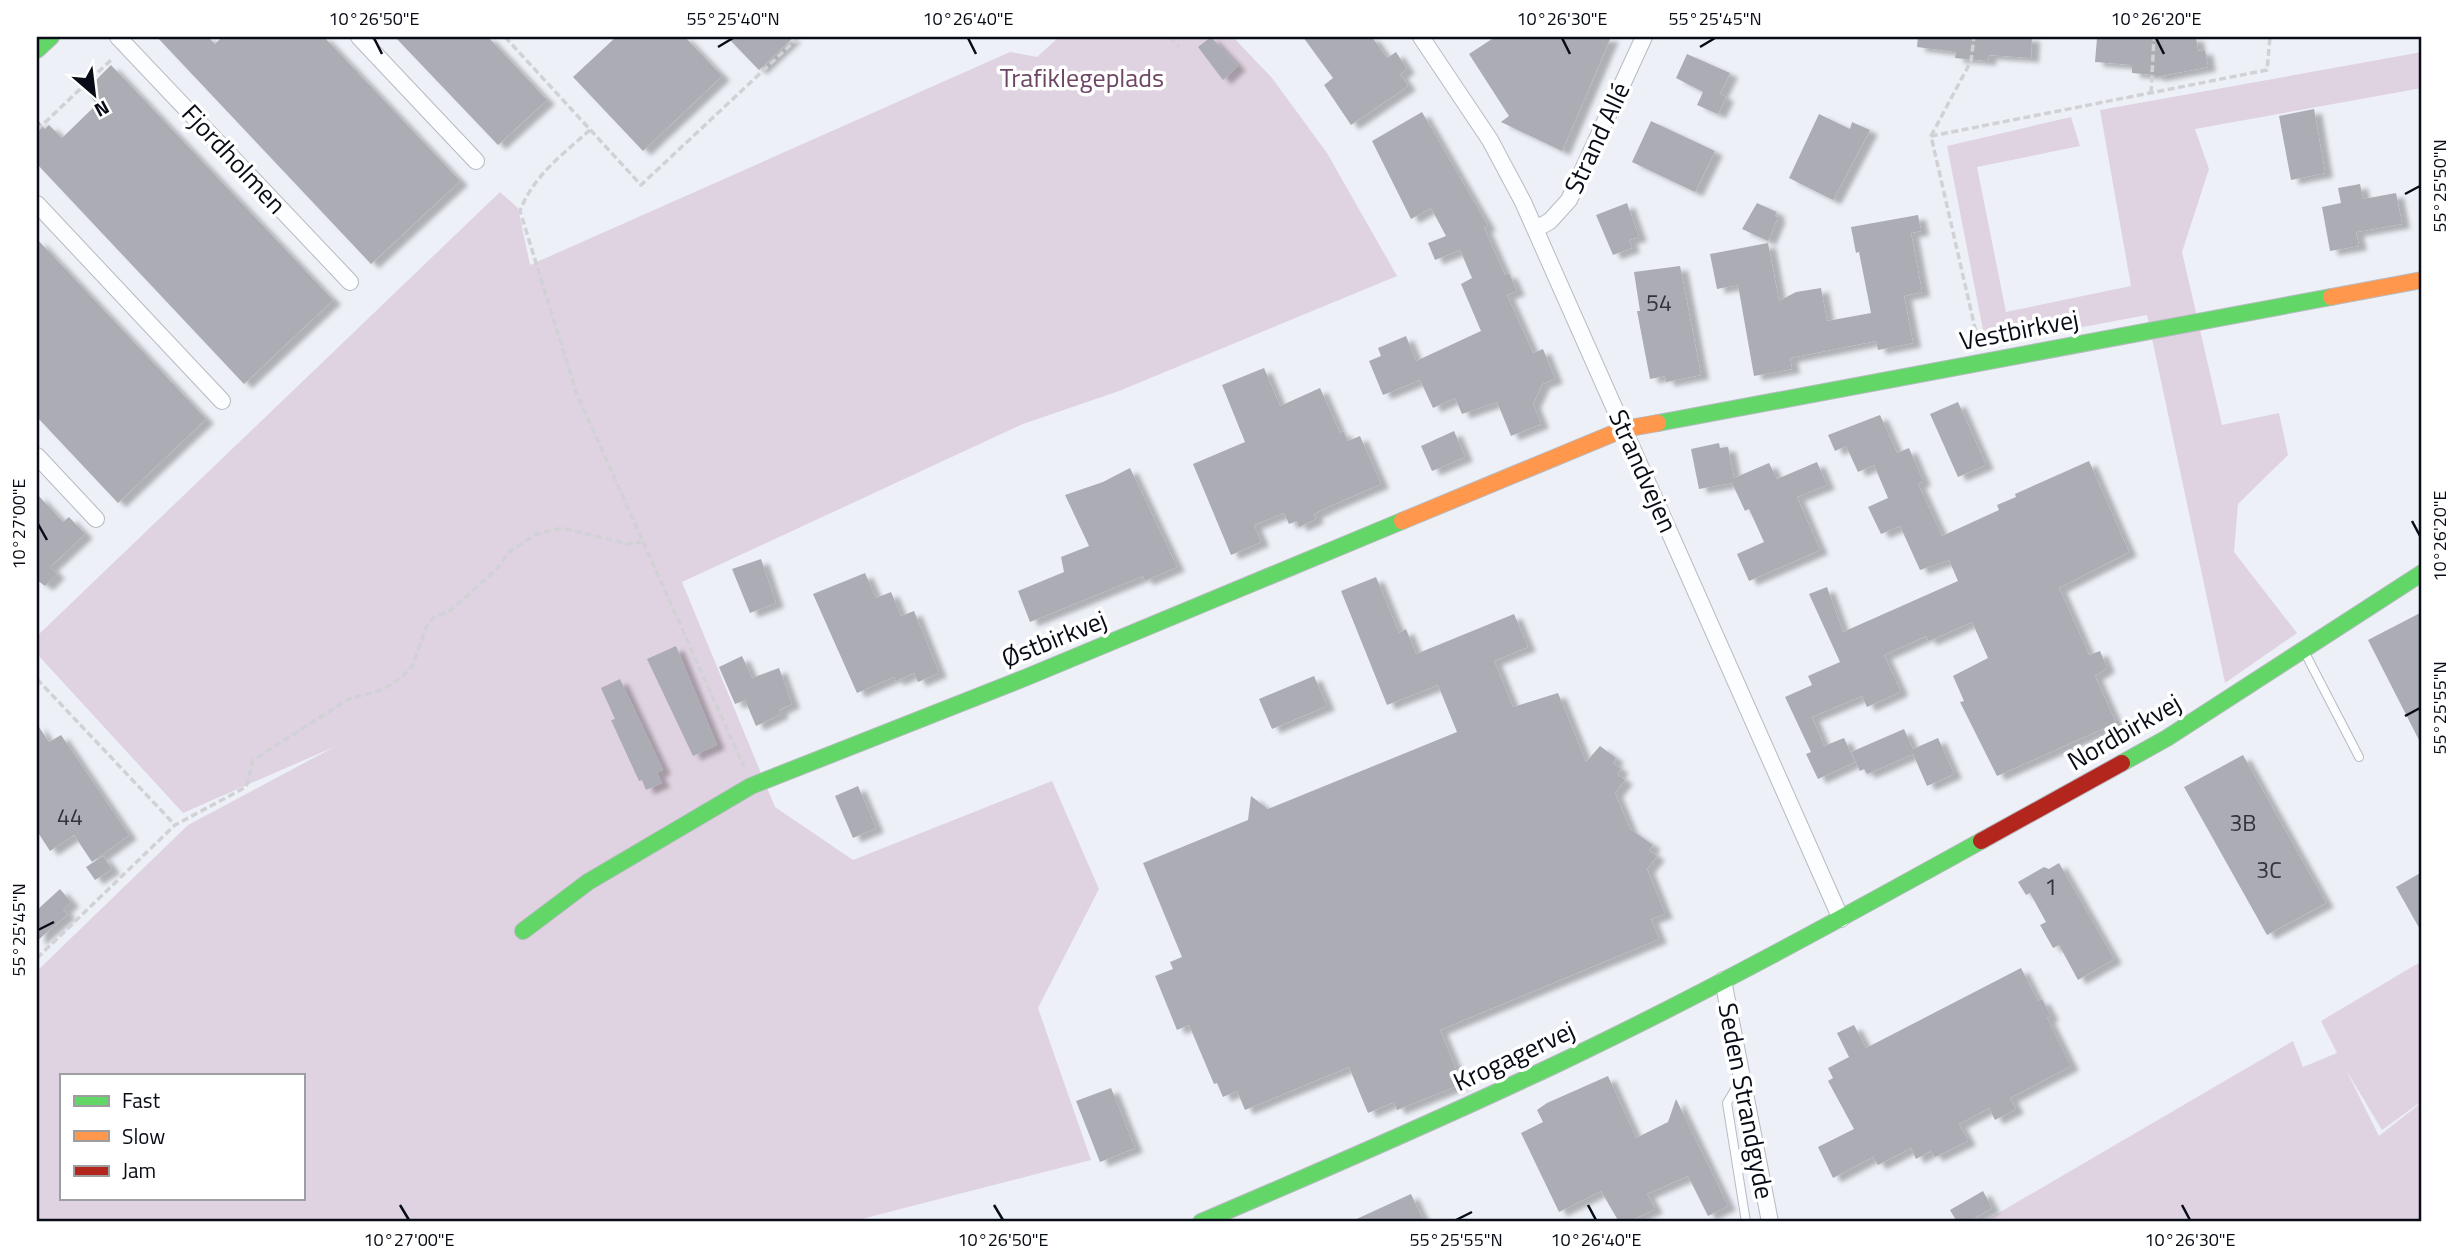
<svg xmlns="http://www.w3.org/2000/svg" width="2459" height="1259" font-family="'Titillium Web',sans-serif">
	<defs>
		<filter id="shadow"><feDropShadow dx="8" dy="4.5" stdDeviation="2" flood-color="#0004"/></filter>
	</defs>
	<rect width="100%" height="100%" fill="#edf0f7"/>
	<g fill="#e0d3e1" fill-rule="evenodd">
		<path d="M1059,37H1233L1272,78L1327,153L1397,276L1119,391L1023,424L682,582L775,807L853,860L1052,781L1099,889L1038,1008L1091,1160L850,1222H37V971L188,825L334,747L183,813L37,654V636L500,192L518,208L530,265L1010,52L1037,57ZM61,1075H303V1198H61Z"/>
		<polygon points="2422,52 2422,88 2195,129 2209,169 2182,252 2222,425 2279,413 2288,455 2238,504 2234,552 2297,633 2225,683 2147,315 1986,345 1947,146 2071,117 2080,146 1977,167 2006,312 2131,286 2100,110"/>
		<polygon points="2422,961 2422,1101 2382,1130 2346,1070 2379,1136 2422,1102 2422,1222 1983,1222 2293,1041 2303,1067 2337,1053 2321,1021"/>
	</g>
	<g fill="#acacb4" filter="url(#shadow)">
		<polygon points="157,37 208,37 215,44 222,37 324,37 460,181 371,264"/>
		<polygon points="395,37 488,37 547,100 498,145"/>
		<polygon points="616,37 685,37 722,76 643,151 573,77"/>
		<polygon points="727,37 794,37 759,70"/>
		<polygon points="1211,37 1238,66 1223,80 1198,47"/>
		<polygon points="1303,37 1372,37 1387,58 1396,52 1407,69 1400,74 1408,86 1351,125 1324,85 1333,78"/>
		<polygon points="1495,37 1611,37 1562,151 1501,122 1509,116 1469,54"/>
		<polygon points="1918,37 2032,37 2031,58 1989,55 1988,61 1955,58 1956,52 1917,47"/>
		<polygon points="2196,37 2198,51 2205,50 2208,67 2156,77 2156,75 2132,73 2132,65 2095,62 2097,38"/>
		<polygon points="1687,54 1730,73 1720,94 1726,97 1718,114 1697,105 1703,92 1676,78"/>
		<polygon points="111,65 333,300 244,384 37,164 37,119 45,129 49,125 62,138 97,104 85,91"/>
		<polygon points="2314,109 2325,173 2291,180 2279,116"/>
		<polygon points="1422,112 1488,226 1484,228 1505,275 1509,273 1517,291 1507,295 1533,353 1543,349 1555,379 1542,384 1533,404 1541,424 1511,436 1497,402 1462,414 1455,398 1433,408 1420,380 1383,395 1369,361 1381,356 1378,348 1406,336 1416,361 1481,331 1461,284 1472,278 1460,250 1435,260 1428,243 1446,236 1431,208 1411,219 1372,141"/>
		<polygon points="1819,114 1850,129 1852,122 1870,130 1833,200 1789,178"/>
		<polygon points="1651,121 1715,151 1695,192 1632,162"/>
		<polygon points="2360,184 2363,199 2396,193 2402,224 2356,232 2359,246 2330,251 2322,207 2341,203 2338,188"/>
		<polygon points="1627,203 1639,237 1629,240 1632,248 1613,255 1596,215"/>
		<polygon points="1757,203 1777,212 1775,216 1778,217 1768,241 1742,229"/>
		<polygon points="1918,215 1921,231 1911,233 1922,292 1904,296 1913,343 1878,350 1876,341 1790,358 1792,369 1754,376 1738,285 1717,289 1710,254 1768,243 1779,301 1796,292 1821,288 1827,321 1871,313 1859,252 1856,253 1851,227"/>
		<polygon points="37,239 206,419 118,503 37,417"/>
		<polygon points="1680,266 1701,375 1666,382 1665,376 1650,379 1637,311 1640,311 1634,272"/>
		<polygon points="1264,368 1280,406 1320,388 1340,433 1343,431 1348,441 1360,436 1381,484 1328,507 1314,514 1316,519 1299,527 1297,521 1289,524 1284,513 1254,525 1261,542 1231,555 1193,464 1245,442 1222,385"/>
		<polygon points="1958,402 1986,465 1958,477 1930,414"/>
		<polygon points="1880,415 1897,453 1909,448 1923,481 1918,484 1942,536 1999,510 1997,505 2016,497 2015,494 2089,461 2129,552 2059,588 2089,655 2100,651 2107,668 2095,676 2116,723 1997,776 1960,702 1964,701 1953,676 1988,658 1972,622 1929,641 1926,636 1884,655 1900,690 1898,693 1867,707 1862,696 1812,717 1824,746 1844,738 1855,762 1818,779 1806,754 1811,752 1785,697 1812,685 1808,676 1840,662 1809,594 1827,587 1843,632 1958,581 1949,560 1920,570 1900,526 1881,534 1868,507 1888,498 1874,465 1858,472 1846,446 1835,451 1828,435"/>
		<polygon points="1454,431 1465,457 1432,471 1421,446"/>
		<polygon points="1719,443 1720,448 1728,447 1734,478 1769,463 1777,479 1817,462 1827,485 1797,497 1820,550 1749,581 1737,554 1764,542 1749,509 1745,511 1732,483 1699,489 1691,449"/>
		<polygon points="1130,468 1177,567 1145,581 1143,576 1030,622 1018,591 1064,572 1061,557 1089,546 1065,495 1103,482"/>
		<polygon points="37,494 63,522 69,517 85,534 50,567 57,574 45,586 37,580"/>
		<polygon points="761,559 776,603 750,613 732,569"/>
		<polygon points="865,573 876,598 891,592 901,616 914,611 939,673 918,682 914,673 896,681 894,677 857,693 813,594"/>
		<polygon points="1376,577 1399,633 1406,629 1416,654 1514,614 1528,647 1494,661 1513,707 1558,693 1586,762 1600,746 1616,758 1613,763 1621,769 1617,774 1625,780 1615,793 1630,829 1653,845 1649,850 1657,856 1647,869 1665,914 1651,919 1659,939 1440,1030 1462,1084 1397,1110 1394,1102 1368,1113 1349,1067 1245,1110 1237,1091 1223,1097 1217,1083 1214,1084 1189,1025 1177,1030 1155,976 1173,969 1170,962 1182,957 1143,863 1248,820 1251,796 1268,809 1457,732 1438,685 1387,705 1341,591"/>
		<polygon points="2422,612 2422,746 2368,640"/>
		<polygon points="676,646 717,745 693,756 647,659"/>
		<polygon points="742,656 752,678 779,668 792,704 779,710 781,714 756,726 745,700 735,704 719,667"/>
		<polygon points="1314,676 1327,706 1272,729 1259,699"/>
		<polygon points="620,679 663,770 657,773 662,783 646,790 642,780 639,781 611,720 615,719 601,688"/>
		<polygon points="37,724 49,742 61,735 129,835 92,862 74,835 50,851 37,831"/>
		<polygon points="1904,729 1913,749 1938,738 1954,774 1927,786 1913,754 1867,774 1864,769 1860,771 1851,752"/>
		<polygon points="2243,755 2326,903 2267,935 2184,787"/>
		<polygon points="858,786 876,828 853,838 835,796"/>
		<polygon points="103,856 112,869 95,880 86,867"/>
		<polygon points="2059,863 2114,959 2078,980 2059,945 2053,948 2040,925 2046,922 2030,893 2026,895 2018,882 2044,867 2049,869"/>
		<polygon points="2422,872 2422,933 2396,887"/>
		<polygon points="60,889 71,902 63,910 68,914 37,941 37,910"/>
		<polygon points="2021,968 2038,1001 2042,999 2051,1016 2047,1018 2071,1066 2010,1098 2016,1109 1995,1120 1989,1108 1959,1124 1968,1141 1935,1157 1931,1151 1916,1159 1911,1148 1878,1165 1873,1157 1833,1178 1818,1147 1854,1129 1828,1081 1833,1078 1828,1068 1849,1057 1837,1033 1854,1025 1866,1048"/>
		<polygon points="1608,1076 1636,1138 1668,1122 1676,1099 1728,1206 1708,1216 1688,1176 1647,1194 1655,1209 1628,1222 1619,1222 1601,1191 1559,1212 1521,1133 1543,1122 1537,1110 1547,1103"/>
		<polygon points="1111,1088 1135,1148 1100,1162 1076,1101"/>
		<polygon points="1983,1191 1992,1208 1968,1222 1957,1222 1950,1210"/>
		<polygon points="1411,1194 1424,1222 1350,1222"/>
	</g>
	<g fill="none" stroke-linecap="round" stroke-linejoin="round">
		<defs>
			<g id="lane">
				<polyline points="2304,651 2359,757"/>
				<polyline points="1740,1081 1727,1103 1746,1222"/>
			</g>
			<g id="street">
				<polyline points="118,37 350,282"/>
				<polyline points="359,37 476,161"/>
				<polyline points="1421,37 1490,140 1523,202 1841,919"/>
				<polyline points="37,204 222,401"/>
				<polyline points="1536,229 1550,221 1569,200 1644,37"/>
				<polyline points="37,456 96,519"/>
				<polyline points="1723,980 1770,1222"/>
			</g>
			<g id="fast">
				<polyline points="37,50 51,37"/>
				<polyline points="1658,423 2331,297"/>
				<polyline points="2122,763 2167,738 2422,573"/>
				<polyline points="523,931 588,882 751,786 1027,677 1402,521"/>
				<path d="M1201,1222C1321,1171 1441,1119 1559,1063C1702,995 1842,918 1981,841"/>
			</g>
			<g id="slow">
				<polyline points="2331,297 2422,280"/>
				<polyline points="1402,521 1624,429 1658,423"/>
			</g>
			<polyline id="jam" points="1981,841 2122,763"/>
		</defs>
		<use href="#lane" stroke="#b7bac3" stroke-width="10"/>
		<use href="#street" stroke="#b7bac3" stroke-width="18"/>
		<use href="#fast" stroke="#b7bac3" stroke-width="18"/>
		<use href="#slow" stroke="#b7bac3" stroke-width="18"/>
		<use href="#jam" stroke="#b7bac3" stroke-width="18"/>
		<g stroke="#d1d2d5" stroke-width="3.5" stroke-dasharray="7 3.5" stroke-linecap="butt">
			<polyline points="505,37 641,185 799,37"/>
			<polyline points="1170,37 1179,47"/>
			<polyline points="2151,93 2154,37"/>
			<polyline points="37,130 113,58"/>
			<path d="M590,130C563,154 533,176 520,211L576,392L744,767"/>
			<polyline points="1931,136 1971,61 1974,37"/>
			<polyline points="1978,341 1931,136 2267,70 2270,37"/>
			<polyline points="37,679 175,825"/>
			<polyline points="37,958 175,825 246,787 253,760 349,699 384,689 401,678 413,665 426,627 433,618 451,610 496,570 510,551 537,534 562,528 628,544 641,542"/>
		</g>
		<use href="#lane" stroke="#fcfdfe" stroke-width="8"/>
		<use href="#street" stroke="#fcfdfe" stroke-width="16"/>
		<use href="#fast" stroke="#63d668" stroke-width="16"/>
		<use href="#slow" stroke="#ff974d" stroke-width="16"/>
		<use href="#jam" stroke="#b3261e" stroke-width="16"/>
	</g>
	<path fill="none" stroke="#080c16" stroke-width="2.5" d="M374,38L382,54M968,38L976,54M1562,38L1570,54M2156,38L2164,54M718,47L733,38M1700,47L1715,38M2405,194L2420,186M2412,521L2420,536M38,524L47,540M2405,716L2420,708M38,930L54,922M400,1205L409,1220M994,1205L1003,1220M1588,1205L1596,1220M2182,1205L2190,1220M1456,1220L1472,1212"/>
	<g text-anchor="middle" stroke-width="7" stroke-linejoin="round" paint-order="stroke">
		<g font-size="23" fill="#31343e">
			<text x="1659" y="311">54</text>
			<text x="70" y="825">44</text>
			<text x="2243" y="831">3B</text>
			<text x="2269" y="878">3C</text>
			<text x="2051" y="895">1</text>
		</g>
		<g font-size="26" fill="#6d4665" stroke="#fff">
			<text x="1082" y="87">Trafiklegeplads</text>
		</g>
		<g font-size="26" fill="#080c16" stroke="#fff">
			<text transform="translate(1597 138) rotate(-65)" y="9">Strand Allé</text>
			<text transform="translate(234 159) rotate(47)" y="9">Fjordholmen</text>
			<text transform="translate(2019 330) rotate(-11)" y="9">Vestbirkvej</text>
			<text transform="translate(1643 471) rotate(66)" y="9">Strandvejen</text>
			<text transform="translate(1054 639) rotate(-22)" y="9">Østbirkvej</text>
			<text transform="translate(2124 732) rotate(-30)" y="9">Nordbirkvej</text>
			<text transform="translate(1514 1056) rotate(-25)" y="9">Krogagervej</text>
			<text transform="translate(1746 1101) rotate(79)" y="9">Seden Strandgyde</text>
		</g>
	</g>
	<rect width="2459" height="1259" fill="none" stroke="#ffffff" stroke-width="77"/>
	<rect x="60" y="1074" width="245" height="126" fill="#ffffff" stroke="#9c9ea2" stroke-width="2"/>
	<rect x="74" y="1096" width="35" height="10" fill="#63d668" stroke="#9c9ea2" stroke-width="2"/>
	<text x="122" y="1108" font-size="21" fill="#080c16">Fast</text>
	<rect x="74" y="1131" width="35" height="10" fill="#ff974d" stroke="#9c9ea2" stroke-width="2"/>
	<text x="122" y="1144" font-size="21" fill="#080c16">Slow</text>
	<rect x="74" y="1166" width="35" height="10" fill="#b3261e" stroke="#9c9ea2" stroke-width="2"/>
	<text x="122" y="1178" font-size="21" fill="#080c16">Jam</text>
	<g transform="translate(94 94) rotate(152)" stroke="#ffffff" stroke-width="5" paint-order="stroke">
	<path d="M0-5L12 26L0 18L-12 26Z" fill="#080c16"/>
	<text y="-10" font-size="19" font-weight="bold" text-anchor="middle" fill="#080c16">N</text>
	</g>
	<rect x="38" y="38" width="2382" height="1182" fill="none" stroke="#080c16" stroke-width="2.5"/>
	<g font-size="18" text-anchor="middle" fill="#080c16">
		<text x="374" y="25">10°26'50"E</text>
		<text x="733" y="25">55°25'40"N</text>
		<text x="968" y="25">10°26'40"E</text>
		<text x="1562" y="25">10°26'30"E</text>
		<text x="1715" y="25">55°25'45"N</text>
		<text x="2156" y="25">10°26'20"E</text>
		<text transform="translate(2440 186) rotate(-90)" y="6">55°25'50"N</text>
		<text transform="translate(19 524) rotate(-90)" y="6">10°27'00"E</text>
		<text transform="translate(2440 536) rotate(-90)" y="6">10°26'20"E</text>
		<text transform="translate(2440 708) rotate(-90)" y="6">55°25'55"N</text>
		<text transform="translate(19 930) rotate(-90)" y="6">55°25'45"N</text>
		<text x="409" y="1246">10°27'00"E</text>
		<text x="1003" y="1246">10°26'50"E</text>
		<text x="1456" y="1246">55°25'55"N</text>
		<text x="1596" y="1246">10°26'40"E</text>
		<text x="2190" y="1246">10°26'30"E</text>
	</g>
</svg>
